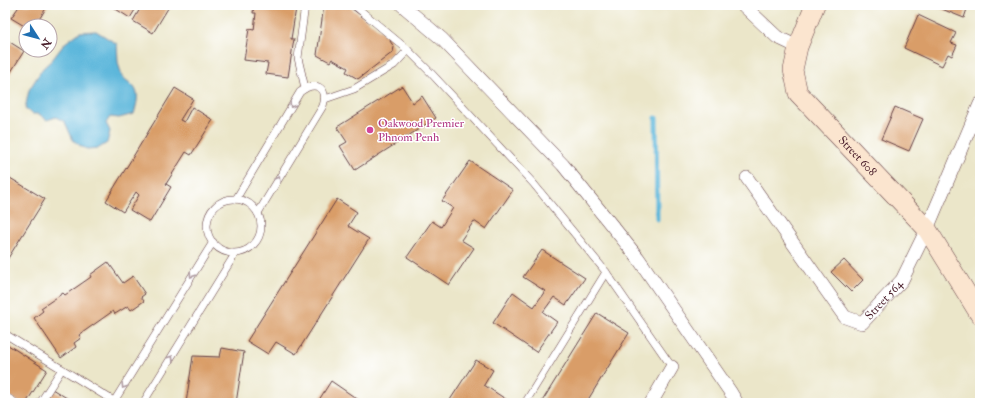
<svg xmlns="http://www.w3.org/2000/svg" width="985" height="408" font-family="'IM FELL Double Pica',serif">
	<rect width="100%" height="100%" fill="#fff"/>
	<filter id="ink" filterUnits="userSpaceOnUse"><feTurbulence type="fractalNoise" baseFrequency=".025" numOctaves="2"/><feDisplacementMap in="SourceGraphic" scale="8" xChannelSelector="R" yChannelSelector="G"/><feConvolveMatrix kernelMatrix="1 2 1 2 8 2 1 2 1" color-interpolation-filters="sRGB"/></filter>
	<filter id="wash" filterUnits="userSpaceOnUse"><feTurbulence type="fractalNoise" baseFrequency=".012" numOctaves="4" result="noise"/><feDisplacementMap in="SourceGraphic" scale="16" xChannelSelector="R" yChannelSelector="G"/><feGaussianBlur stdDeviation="0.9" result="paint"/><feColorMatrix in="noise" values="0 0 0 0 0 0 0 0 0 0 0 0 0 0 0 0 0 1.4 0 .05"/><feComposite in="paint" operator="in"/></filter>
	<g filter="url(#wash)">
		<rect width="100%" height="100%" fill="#ebe6c9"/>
		<path fill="#5db7db" stroke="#546b83" d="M96,31L117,44L118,62L122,77C139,89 140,93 134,114L119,118L110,117L106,123L110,131L107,143L99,148L87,149L82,147L73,140L65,122L56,117L47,120L39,114H33L25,109L29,90L43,68L52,60L65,43L80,32Z"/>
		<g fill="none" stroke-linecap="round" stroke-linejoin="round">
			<polyline stroke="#5db7db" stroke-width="5" points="656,118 657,219"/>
		</g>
		<g id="blocks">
			<g fill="#d99d67">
				<polygon points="20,5 48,5 35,26 26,26 26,27 11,18"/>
				<polygon points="112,5 170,5 153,33 133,21 141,7 138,5 130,18 111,6"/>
				<polygon points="254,5 299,5 298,9 296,8 291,39 294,39 288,77 266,74 268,63 244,60 249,29 254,30 256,13 253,13"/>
				<polygon points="324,5 351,5 352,6 351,8 381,31 392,38 390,41 394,47 393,52 358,79 346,72 348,68 332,59 330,62 317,55"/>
				<polygon points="932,5 974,5 973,8 968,6 964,18"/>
				<polygon points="918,15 956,33 951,43 957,45 952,56 948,54 942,66 904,48"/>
				<polygon points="5,39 24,51 9,75 5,72"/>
				<polygon points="402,86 413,103 422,96 436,118 355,170 340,146 347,142 337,127"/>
				<polygon points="175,88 193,99 180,120 184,122 192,107 213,120 191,155 186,152 166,184 171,187 150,222 130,210 139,195 136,192 123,212 106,201"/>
				<polygon points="895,107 923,119 909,151 881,139"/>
				<polygon points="470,161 513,190 486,229 474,221 461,240 474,248 449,285 407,257 432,221 441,227 453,208 442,201"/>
				<polygon points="5,175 45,199 5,263"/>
				<polygon points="337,199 357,212 348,226 369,239 296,354 276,342 268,354 247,341"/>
				<polygon points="542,250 585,278 566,305 554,297 543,312 557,322 536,352 493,323 513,292 534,307 545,291 523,277"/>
				<polygon points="844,260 863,280 851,292 831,272"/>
				<polygon points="108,262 123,283 133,276 145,294 141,297 144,301 131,310 128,306 115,314 113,311 79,335 81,338 74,343 76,347 61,358 34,318 43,311 41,308 63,293 65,295 91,277 90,275"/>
				<polygon points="597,313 629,333 586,403 541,403"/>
				<polygon points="5,343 47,370 26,403 20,403 5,393"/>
				<polygon points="222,348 244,352 236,403 186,403 193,356 220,357"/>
				<polygon points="476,360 493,370 484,385 507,400 506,403 448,403"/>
				<polygon points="331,381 363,403 317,403"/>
				<polygon points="52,389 75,403 43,403"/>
			</g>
		</g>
	</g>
	<g filter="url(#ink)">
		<use href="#blocks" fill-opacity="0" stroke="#623d43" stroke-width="1"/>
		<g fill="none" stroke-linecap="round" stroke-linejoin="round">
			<defs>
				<g id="lane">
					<polyline points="354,5 408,50 431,73 533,183 606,272 672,367"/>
					<polyline points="305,88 298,58 305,5"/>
					<polyline points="325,99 354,89 394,65 408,50"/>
					<path d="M236,199L300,92C315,80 329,87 323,106L258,213"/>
					<circle cx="234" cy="226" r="27"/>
					<polyline points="5,334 117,403"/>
					<polyline points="5,396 16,403"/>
					<polyline points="40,403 62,369"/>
					<polyline points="113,403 213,242"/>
					<polyline points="143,403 235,254"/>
					<polyline points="525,403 606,272"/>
				</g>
				<g id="street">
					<polyline points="402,5 442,39 563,165 638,258 731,393 737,403"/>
					<polyline points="743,5 777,37 798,47"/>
					<path id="s1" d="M747,178L845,317L862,323L902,280L927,229L980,104"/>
					<polyline points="651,403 672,367"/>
				</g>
				<g id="secondary">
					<path id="s2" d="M815,5L798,47L793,70L798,93L927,229L980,315"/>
				</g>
			</defs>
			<use href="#lane" stroke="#623d43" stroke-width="8"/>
			<use href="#street" stroke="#623d43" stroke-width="14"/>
			<use href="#secondary" stroke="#623d43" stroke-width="20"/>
			<use href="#lane" stroke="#fff" stroke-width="7"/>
			<use href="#street" stroke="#fff" stroke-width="13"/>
			<use href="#secondary" stroke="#fbe5cf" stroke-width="19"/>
		</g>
		<defs><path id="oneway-chevron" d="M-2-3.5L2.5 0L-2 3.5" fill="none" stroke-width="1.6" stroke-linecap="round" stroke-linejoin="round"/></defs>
		<g stroke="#ae9aa0">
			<use href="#oneway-chevron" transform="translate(292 105) rotate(121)"/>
			<use href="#oneway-chevron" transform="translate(278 179) rotate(-59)"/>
			<use href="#oneway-chevron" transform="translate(192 275) rotate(122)"/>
			<use href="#oneway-chevron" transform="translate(171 358) rotate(-58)"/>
			<use href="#oneway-chevron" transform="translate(124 386) rotate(122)"/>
		</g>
	</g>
	<circle fill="#d1479c" stroke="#fff" stroke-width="1.5" cx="370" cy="130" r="4"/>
	<g text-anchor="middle" stroke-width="3" stroke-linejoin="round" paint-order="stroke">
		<g font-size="12" fill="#b23c85" stroke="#fff" text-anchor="start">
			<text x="378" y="127">Oakwood Premier<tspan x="378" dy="14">Phnom Penh</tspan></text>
		</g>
		<g font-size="12" fill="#4a1f2b" stroke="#fff">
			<text dy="4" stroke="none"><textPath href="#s2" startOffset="179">Street 608</textPath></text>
			<text dy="4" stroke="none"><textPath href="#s1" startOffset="220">Street 564</textPath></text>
		</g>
	</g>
	<rect width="985" height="408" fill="none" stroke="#fff" stroke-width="20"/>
	<g transform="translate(38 38) rotate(126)"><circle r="19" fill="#ffffff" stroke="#b7a5aa"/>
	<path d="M0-3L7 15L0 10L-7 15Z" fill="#1f6fb2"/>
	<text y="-6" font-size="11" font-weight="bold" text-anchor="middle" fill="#4a1f2b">N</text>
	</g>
</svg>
